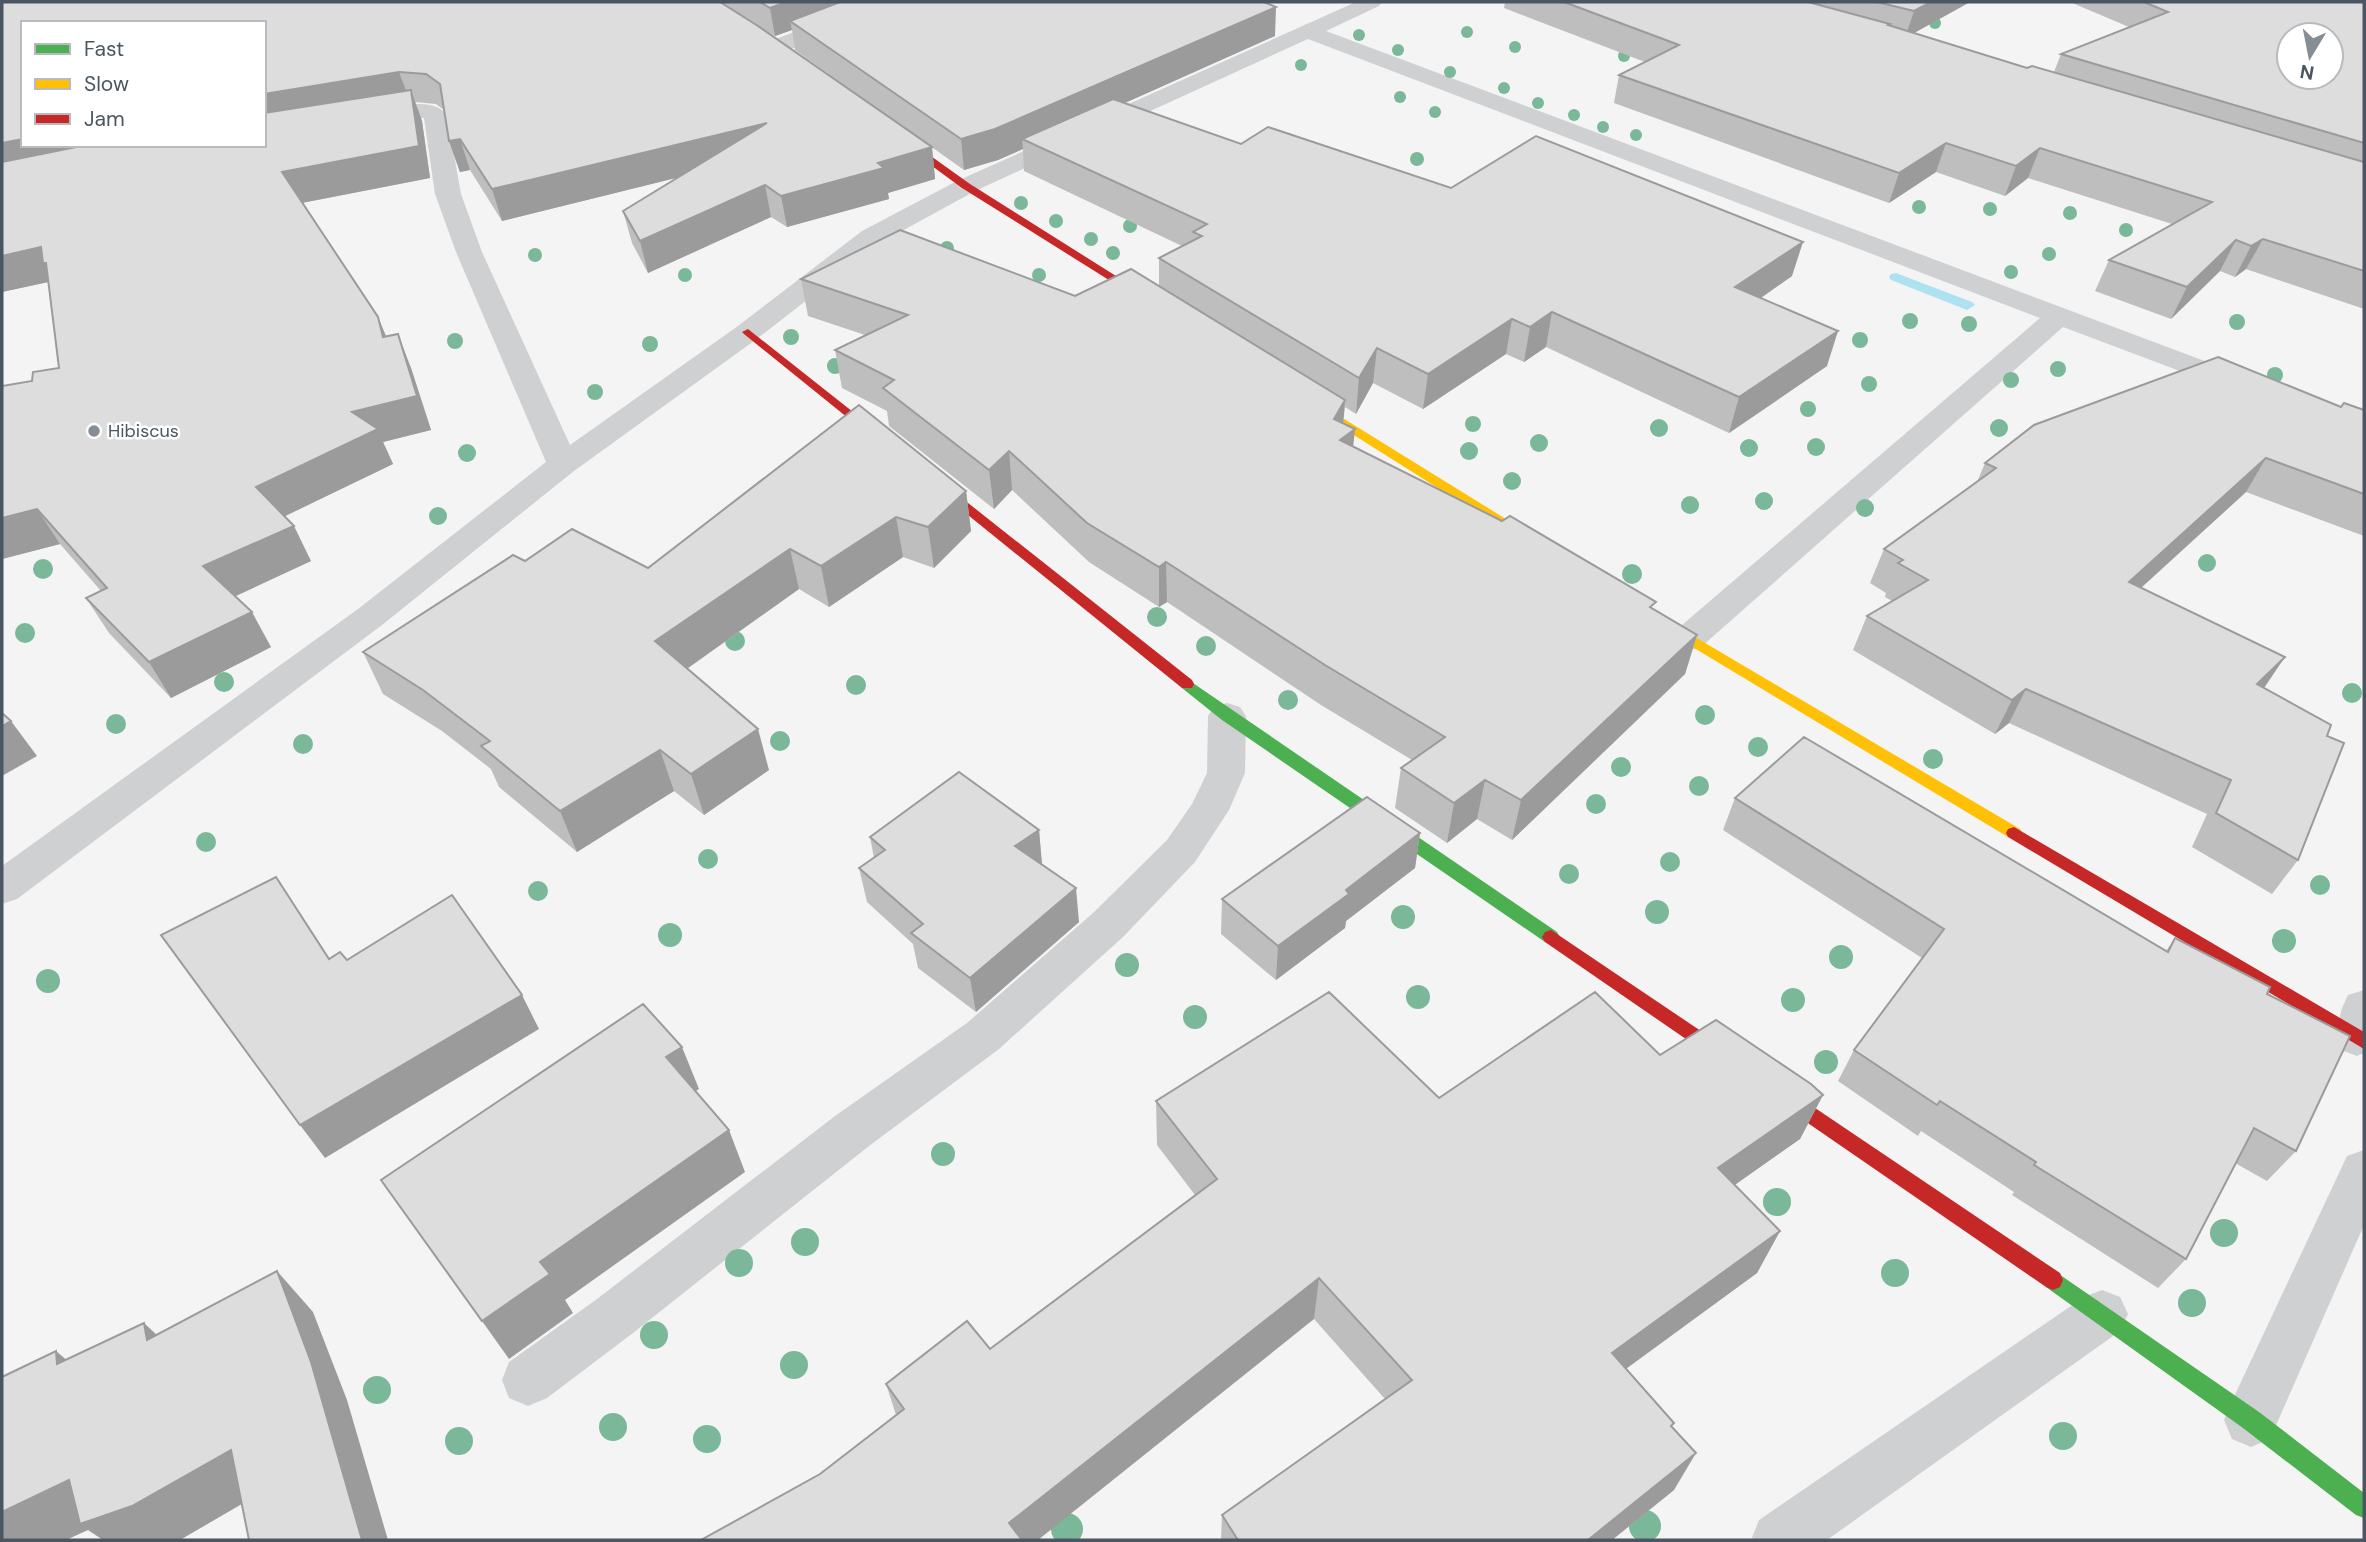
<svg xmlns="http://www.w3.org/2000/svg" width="2366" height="1542" font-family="'DM Sans',sans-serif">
	<rect width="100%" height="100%" fill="#f4f4f4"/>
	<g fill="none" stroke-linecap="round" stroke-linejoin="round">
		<polygon fill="#aee2f0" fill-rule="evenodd" points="1896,273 1972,302 1975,305 1967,310 1962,308 1891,280 1889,277 1891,274"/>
		<g fill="#ced0d2" fill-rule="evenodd">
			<polygon points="873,2 901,2 898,6 781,53 765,53 762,48 765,43"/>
			<path d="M1356,2H1382L1379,6L1326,31L2250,378L2255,384L2250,390L2240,393L2230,390L2063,327L1701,647L1688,651L1675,647L1670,639L1675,631L2040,318L1308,39L975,191L880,243L758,338L574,471L382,625L17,899L2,904V866L358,609L546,462L456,252L435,194L424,118H410L264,143V129L410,104C423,104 438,103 447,115L461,194L482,252L570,445L738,326L862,231L957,181Z"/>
			<polygon points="1227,703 1240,707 1246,716 1245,773 1229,810 1195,862 1123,937 999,1049 869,1146 633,1333 547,1398 528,1406 509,1398 502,1380 509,1362 597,1299 835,1116 967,1023 1093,913 1167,840 1192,804 1207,773 1208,716 1214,707"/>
			<polygon points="2364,990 2364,1053 2357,1056 2341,1050 2335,1037 2342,1008 2348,995"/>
			<polygon points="2364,1150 2364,1225 2270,1439 2251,1447 2232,1439 2224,1420 2232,1401 2347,1156"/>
			<polygon points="2102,1290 2120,1297 2128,1314 2120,1331 1827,1540 1751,1540 1759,1520 2084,1297"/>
		</g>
		<g fill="#4caf50" fill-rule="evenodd">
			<polygon points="1187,679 1557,932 1560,937 1557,942 1551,944 1545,942 1222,720 1182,688 1180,684 1182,680"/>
			<polygon points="2053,1270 2259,1412 2364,1493 2364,1518 2356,1515 2243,1428 2046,1287 2043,1280 2046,1273"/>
		</g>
		<g fill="#ffc107" fill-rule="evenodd">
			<polygon points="1299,391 1543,542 1545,545 1538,549 1533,548 1295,398 1293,395"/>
			<polygon points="1651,611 2020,829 2022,833 2020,837 2008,837 1646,619 1644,616"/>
		</g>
		<g fill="#c62828" fill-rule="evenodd">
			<polygon points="887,129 893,129 970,184 1162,305 1152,307 962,188 887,133"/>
			<polygon points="748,329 1192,680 1194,684 1192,688 1182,688 744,334 742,332"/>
			<polygon points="2014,827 2364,1032 2364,1049 2008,837 2006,833 2008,829"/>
			<polygon points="1551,930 2060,1273 2063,1280 2060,1287 2053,1290 2046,1287 1545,942 1542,937 1545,932"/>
		</g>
	</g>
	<g fill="#7ab899">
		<circle cx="1935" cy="23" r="6"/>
		<circle cx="1467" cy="32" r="6"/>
		<circle cx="1359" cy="35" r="6"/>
		<circle cx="1515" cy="47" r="6"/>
		<circle cx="1398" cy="50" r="6"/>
		<circle cx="1624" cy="56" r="6"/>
		<circle cx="1301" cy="65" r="6"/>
		<circle cx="1450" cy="72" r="6"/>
		<circle cx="1504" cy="88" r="6"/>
		<circle cx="1400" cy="97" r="6"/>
		<circle cx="1538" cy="103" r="6"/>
		<circle cx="1435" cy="112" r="6"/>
		<circle cx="1574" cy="115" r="6"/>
		<circle cx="1603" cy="127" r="6"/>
		<circle cx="1636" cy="135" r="6"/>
		<circle cx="1417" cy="159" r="7"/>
		<circle cx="1021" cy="203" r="7"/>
		<circle cx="1919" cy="207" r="7"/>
		<circle cx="1990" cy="209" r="7"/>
		<circle cx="2070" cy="213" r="7"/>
		<circle cx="1056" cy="221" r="7"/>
		<circle cx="1130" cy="226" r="7"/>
		<circle cx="2126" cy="230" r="7"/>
		<circle cx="1091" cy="239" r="7"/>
		<circle cx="947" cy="248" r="7"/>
		<circle cx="1113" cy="253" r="7"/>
		<circle cx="2049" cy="254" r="7"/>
		<circle cx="535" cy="255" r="7"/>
		<circle cx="2011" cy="272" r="7"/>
		<circle cx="685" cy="275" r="7"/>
		<circle cx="1039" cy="275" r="7"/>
		<circle cx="1910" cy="321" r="8"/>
		<circle cx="2237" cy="322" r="8"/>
		<circle cx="1969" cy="324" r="8"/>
		<circle cx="791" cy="337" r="8"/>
		<circle cx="1860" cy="340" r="8"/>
		<circle cx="455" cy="341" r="8"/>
		<circle cx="650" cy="344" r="8"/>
		<circle cx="835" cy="366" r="8"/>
		<circle cx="2058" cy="369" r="8"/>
		<circle cx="2275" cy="375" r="8"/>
		<circle cx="2011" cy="380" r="8"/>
		<circle cx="1869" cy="384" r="8"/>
		<circle cx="595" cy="392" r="8"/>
		<circle cx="1808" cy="409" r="8"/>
		<circle cx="1473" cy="424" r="8"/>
		<circle cx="1659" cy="428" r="9"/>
		<circle cx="1999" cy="428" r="9"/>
		<circle cx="1539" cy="443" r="9"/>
		<circle cx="1816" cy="447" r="9"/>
		<circle cx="1749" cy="448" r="9"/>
		<circle cx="1469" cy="451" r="9"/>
		<circle cx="467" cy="453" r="9"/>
		<circle cx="1512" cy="481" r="9"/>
		<circle cx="1764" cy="501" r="9"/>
		<circle cx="1690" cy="505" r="9"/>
		<circle cx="1865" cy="508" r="9"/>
		<circle cx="438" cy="516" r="9"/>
		<circle cx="2207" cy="563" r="9"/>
		<circle cx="43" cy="569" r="10"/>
		<circle cx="1632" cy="574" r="10"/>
		<circle cx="1157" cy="617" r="10"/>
		<circle cx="25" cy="633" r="10"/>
		<circle cx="735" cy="641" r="10"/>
		<circle cx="1206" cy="646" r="10"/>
		<circle cx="224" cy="682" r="10"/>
		<circle cx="856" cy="685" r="10"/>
		<circle cx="2352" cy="693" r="10"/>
		<circle cx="1288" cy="700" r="10"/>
		<circle cx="1705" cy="715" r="10"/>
		<circle cx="116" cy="724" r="10"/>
		<circle cx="780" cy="741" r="10"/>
		<circle cx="303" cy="744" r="10"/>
		<circle cx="1758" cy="747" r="10"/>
		<circle cx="1933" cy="759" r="10"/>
		<circle cx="1621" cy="767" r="10"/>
		<circle cx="1699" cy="786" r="10"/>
		<circle cx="1596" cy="804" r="10"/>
		<circle cx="206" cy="842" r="10"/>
		<circle cx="708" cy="859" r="10"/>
		<circle cx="1670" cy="862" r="10"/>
		<circle cx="1569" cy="874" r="10"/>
		<circle cx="2320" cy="885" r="10"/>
		<circle cx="538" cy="891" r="10"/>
		<circle cx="1657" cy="912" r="12"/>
		<circle cx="1403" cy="917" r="12"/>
		<circle cx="670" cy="935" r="12"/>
		<circle cx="2284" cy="941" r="12"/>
		<circle cx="1841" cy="957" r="12"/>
		<circle cx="1127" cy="965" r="12"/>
		<circle cx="48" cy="981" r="12"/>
		<circle cx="1418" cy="997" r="12"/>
		<circle cx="1793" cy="1000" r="12"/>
		<circle cx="1195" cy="1017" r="12"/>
		<circle cx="1826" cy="1062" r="12"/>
		<circle cx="943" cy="1154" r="12"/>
		<circle cx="1777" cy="1202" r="14"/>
		<circle cx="2224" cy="1233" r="14"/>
		<circle cx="805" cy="1242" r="14"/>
		<circle cx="739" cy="1263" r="14"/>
		<circle cx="1895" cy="1273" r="14"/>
		<circle cx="2192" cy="1303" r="14"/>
		<circle cx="654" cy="1335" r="14"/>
		<circle cx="794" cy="1365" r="14"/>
		<circle cx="377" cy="1390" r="14"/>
		<circle cx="613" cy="1427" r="14"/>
		<circle cx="2063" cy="1436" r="14"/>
		<circle cx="707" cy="1439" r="14"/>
		<circle cx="459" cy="1441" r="14"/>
		<circle cx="1645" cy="1526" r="16"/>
		<circle cx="1067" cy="1529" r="16"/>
	</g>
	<g fill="#bebebf" fill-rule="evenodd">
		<path d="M2,2H1264L1275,36L1125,103L1241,144L1451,188L1792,276L1761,298L1827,366L1729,433L1546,347L1524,362L1506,354L1423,409L1373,383L1356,414L1345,407L1343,423L1353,446L1654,609L1697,635L1685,674L1512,840L1477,819L1447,843L1395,808L1401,768L1412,760L1321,705L1167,602L1159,607L1089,562L1012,490L994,509L889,426L887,411L842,388L835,350L865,335L808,316L801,279L1075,296L1159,286V258L1182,246L1024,171L1023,149L998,160L964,170L795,50L792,30L775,36L751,22L932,147L935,179L888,193L889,199L787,227L771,217L648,273L632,243L623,211L679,177L502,221L470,170L460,172L449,141L444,110L436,104L415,102L422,121L430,178L302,203L378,317L386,336L411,368L431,430L383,442L393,464L284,516L311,561L235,596L271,647L171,698L109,633L86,598L101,591L60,544L2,559L32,381L59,368L48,282L2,292ZM264,23V145H23Z"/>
		<polygon points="1505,2 1970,2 1914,33 2027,68 2054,72 2061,54 2129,27 2070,2 2364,2 2364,309 2246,269 2235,277 2220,271 2171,319 2095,291 2109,260 2172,224 2028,178 2005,196 1936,172 1889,203 1614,103 1619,75 1645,62 1504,8"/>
		<polygon points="2341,407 2364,410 2364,536 2246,492 2141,588 2264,688 2327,736 2298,860 2272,894 2192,847 2207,814 2009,723 1995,734 1853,650 1867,616 1892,601 1885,597 1886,593 1870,583 1884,549 1977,482 1985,463"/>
		<polygon points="966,491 971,531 934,568 903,557 829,607 799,589 687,669 769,770 704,815 674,791 577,852 499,787 491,769 442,731 383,694 363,652 525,561 648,568"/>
		<polygon points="1735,798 2166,951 2175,938 2267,994 2296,1151 2267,1181 2235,1163 2186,1259 2158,1288 2012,1195 2014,1192 1921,1131 1918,1136 1838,1081 1854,1050 1922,958 1723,830"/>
		<polygon points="1039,830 1042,864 1079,922 976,1012 918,968 913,944 867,902 859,868 874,858 870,837"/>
		<polygon points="1420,833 1415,868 1346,921 1345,928 1276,980 1221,934 1222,899"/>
		<polygon points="1660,1055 1823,1095 1800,1139 1734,1185 1780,1231 1757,1273 1626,1369 1672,1427 1674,1490 1612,1540 1221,1540 1222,1515 1385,1399 1314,1319 820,1474 896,1415 886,1384 990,1349 1195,1195 1157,1145 1156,1101 1439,1098"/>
	</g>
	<g fill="#9b9b9b">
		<polygon points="786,2 866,2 790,21 792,30 775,36 770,8"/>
		<polygon points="1931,2 1970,2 1905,38 1914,11"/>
		<polygon points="1276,7 1275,36 1033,144 1022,139 1023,149 998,160 964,170 961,139"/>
		<polygon points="399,72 410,101 264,127 264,94"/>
		<polygon points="411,90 422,121 430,178 296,204 282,172"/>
		<polygon points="767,123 773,154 502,221 492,189"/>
		<polygon points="23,139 23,145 160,145 2,177 2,143"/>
		<polygon points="460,139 470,170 460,172 449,141"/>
		<polygon points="1946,143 1936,172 1889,203 1899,173"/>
		<polygon points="932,147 935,179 888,193 889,199 787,227 781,196 878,163"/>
		<polygon points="2040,148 2028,178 2005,196 2016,166"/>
		<polygon points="765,185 771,217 648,273 640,241"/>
		<polygon points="2263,239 2246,269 2235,277 2251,246"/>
		<polygon points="2236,240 2220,271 2171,319 2187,287"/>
		<polygon points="1803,242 1792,276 1726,322 1735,287"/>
		<polygon points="41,247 53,281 2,292 2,256"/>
		<polygon points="1552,312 1546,347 1524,362 1530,327"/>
		<polygon points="378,317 392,351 383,337"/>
		<polygon points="1512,319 1506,354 1423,409 1428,374"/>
		<polygon points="1838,331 1827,366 1729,433 1739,397"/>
		<polygon points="398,334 411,368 431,430 383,442 393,464 273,522 256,487 352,412"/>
		<polygon points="1377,348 1373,383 1356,414 1359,378"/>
		<polygon points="1345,400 1342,438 1355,429 1351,468 1337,478 1334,419"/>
		<polygon points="1009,451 1012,490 994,509 989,470"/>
		<polygon points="2266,458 2246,492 2110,616 2129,582"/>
		<polygon points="966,491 971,531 934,568 928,527"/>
		<polygon points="37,509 60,544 2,559 2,518"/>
		<polygon points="896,517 903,557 829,607 821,566"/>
		<polygon points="294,526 311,561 223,602 203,566"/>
		<polygon points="790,549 799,589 668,682 655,641"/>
		<polygon points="1166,562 1167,602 1159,607 1159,567"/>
		<polygon points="252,612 271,647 171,698 149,662"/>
		<polygon points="1697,635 1685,674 1512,840 1521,800"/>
		<polygon points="2285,657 2262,691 2257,684"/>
		<polygon points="2026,689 2009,723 1995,734 2012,700"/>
		<polygon points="11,721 37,756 2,776 2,726"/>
		<polygon points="758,729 769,770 704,815 691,774"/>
		<polygon points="660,750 674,791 577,852 560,811"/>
		<polygon points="1485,780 1477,819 1447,843 1454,803"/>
		<polygon points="1039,830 1042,865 1015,846"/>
		<polygon points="1420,833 1415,868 1346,921 1345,928 1276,980 1278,946 1346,890"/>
		<polygon points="1076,888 1079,922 976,1012 970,978"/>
		<polygon points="522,995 539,1029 325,1158 300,1125"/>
		<polygon points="682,1047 699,1089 683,1099 666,1057"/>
		<polygon points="1823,1095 1800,1139 1698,1211 1718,1168"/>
		<polygon points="729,1130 745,1172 565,1300 573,1313 509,1359 482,1321 540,1262"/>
		<polygon points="1780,1231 1757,1273 1594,1392 1612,1353"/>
		<polygon points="277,1271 313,1312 347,1400 388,1540 362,1540"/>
		<polygon points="1319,1278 1314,1319 1038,1540 1013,1540 1009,1523"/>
		<polygon points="144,1323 186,1362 147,1340"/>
		<polygon points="56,1351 102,1390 57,1364"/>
		<polygon points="231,1450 271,1487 180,1540 103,1540 88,1530 66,1540 2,1540 2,1512 69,1480"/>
		<polygon points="1696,1453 1674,1490 1612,1540 1588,1540"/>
	</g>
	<g fill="#ddddde" stroke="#9b9b9b" stroke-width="2" fill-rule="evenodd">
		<polygon points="2,2 720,2 758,26 932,147 878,163 884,168 781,196 765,185 640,241 623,211 767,123 492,189 460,139 449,141 440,84 426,74 399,72 264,94 264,23 23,23 23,139 2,143"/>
		<polygon points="760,2 786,2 770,8"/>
		<polygon points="840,2 1264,2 1276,7 995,129 961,139 790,21"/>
		<polygon points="1564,2 1808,2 1890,24 1888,25 2027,68 2032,66 2364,162 2364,271 2263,239 2251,246 2236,240 2187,287 2109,260 2212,202 2040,148 2016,166 1946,143 1899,173 1619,75 1679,45"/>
		<polygon points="1877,2 1931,2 1914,11"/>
		<path d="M2144,2H2364V143L2061,54L2168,12ZM2289,35H2331V77H2289Z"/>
		<polygon points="411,90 419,146 282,172 378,317 383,337 398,334 417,396 352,412 378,429 256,487 294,526 203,566 252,612 149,662 86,598 107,588 37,509 2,518 2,386 32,381 33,372 59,368 46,263 43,263 41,247 2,256 2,162 86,145 264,145 264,113"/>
		<polygon points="1113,99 1241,144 1268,127 1451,188 1536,136 1803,242 1735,287 1838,331 1739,397 1552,312 1530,327 1512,319 1428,374 1377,348 1359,378 1159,258 1202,236 1193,232 1207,224 1022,139"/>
		<polygon points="900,230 1075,296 1131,269 1345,400 1334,419 1355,429 1340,440 1502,521 1510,516 1656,602 1650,607 1697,635 1521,800 1485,780 1454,803 1401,768 1445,737 1325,665 1166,562 1159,567 1087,523 1009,451 989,470 883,388 894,380 835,350 908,315 801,279"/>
		<polygon points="2218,357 2341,407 2344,403 2364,410 2364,494 2266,458 2129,582 2285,657 2257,684 2331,725 2327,736 2344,743 2298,860 2216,813 2231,780 2026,689 2012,700 1867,616 1928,580 1898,563 1903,560 1884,549 1996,468 1985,463 2034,425"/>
		<polygon points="859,405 966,491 928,527 896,517 821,566 790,549 655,641 758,729 691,774 660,750 560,811 481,746 490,741 423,690 363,652 513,555 525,561 572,529 648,568"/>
		<polygon points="2,713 11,721 2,726"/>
		<polygon points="1804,737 2168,952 2175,938 2270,987 2267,994 2350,1036 2296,1151 2254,1128 2186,1259 2034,1165 2036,1162 1940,1101 1937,1105 1854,1050 1944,929 1735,798"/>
		<polygon points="959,772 1039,830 1015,846 1076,888 970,978 911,933 923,924 859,868 885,850 870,837"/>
		<polygon points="1367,797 1420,833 1346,890 1349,894 1278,946 1222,899"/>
		<polygon points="276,877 329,959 340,952 347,960 452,895 522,995 300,1125 161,935"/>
		<polygon points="1329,992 1439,1098 1595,992 1660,1055 1716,1020 1811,1084 1823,1095 1718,1168 1780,1231 1612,1353 1674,1423 1671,1426 1696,1453 1588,1540 1238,1540 1222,1515 1412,1380 1319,1278 1009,1523 1022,1540 701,1540 820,1474 904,1409 886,1384 967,1321 990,1349 1217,1179 1156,1101"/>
		<polygon points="643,1004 682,1047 666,1057 729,1130 540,1262 550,1274 482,1321 381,1180"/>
		<polygon points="277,1271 311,1362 362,1540 249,1540 231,1450 132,1506 80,1524 69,1480 2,1512 2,1377 56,1351 57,1364 144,1323 147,1340"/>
	</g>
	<circle fill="#868d94" stroke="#fff" stroke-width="2.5" cx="94" cy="431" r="7"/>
	<g text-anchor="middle" stroke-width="5" stroke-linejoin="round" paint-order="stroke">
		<g font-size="18" fill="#4a5661" stroke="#fff" text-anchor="start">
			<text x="108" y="437">Hibiscus</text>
		</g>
	</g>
	<rect width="2366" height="1542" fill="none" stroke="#4a5661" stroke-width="7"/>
	<rect x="21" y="21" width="245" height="126" fill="#ffffff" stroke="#b7bbc0" stroke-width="2"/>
	<rect x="35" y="44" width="35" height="10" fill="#4caf50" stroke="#b7bbc0" stroke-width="2"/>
	<text x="84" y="56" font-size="21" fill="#4a5661">Fast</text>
	<rect x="35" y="79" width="35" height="10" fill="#ffc107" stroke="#b7bbc0" stroke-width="2"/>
	<text x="84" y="91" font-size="21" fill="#4a5661">Slow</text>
	<rect x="35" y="114" width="35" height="10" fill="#c62828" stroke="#b7bbc0" stroke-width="2"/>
	<text x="84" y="126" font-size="21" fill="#4a5661">Jam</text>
	<g transform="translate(2310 56) rotate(190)"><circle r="33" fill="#ffffff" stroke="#b7bbc0" stroke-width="2"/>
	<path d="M0-5L12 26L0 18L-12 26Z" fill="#868d94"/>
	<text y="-10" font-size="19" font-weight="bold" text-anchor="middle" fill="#4a5661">N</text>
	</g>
</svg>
